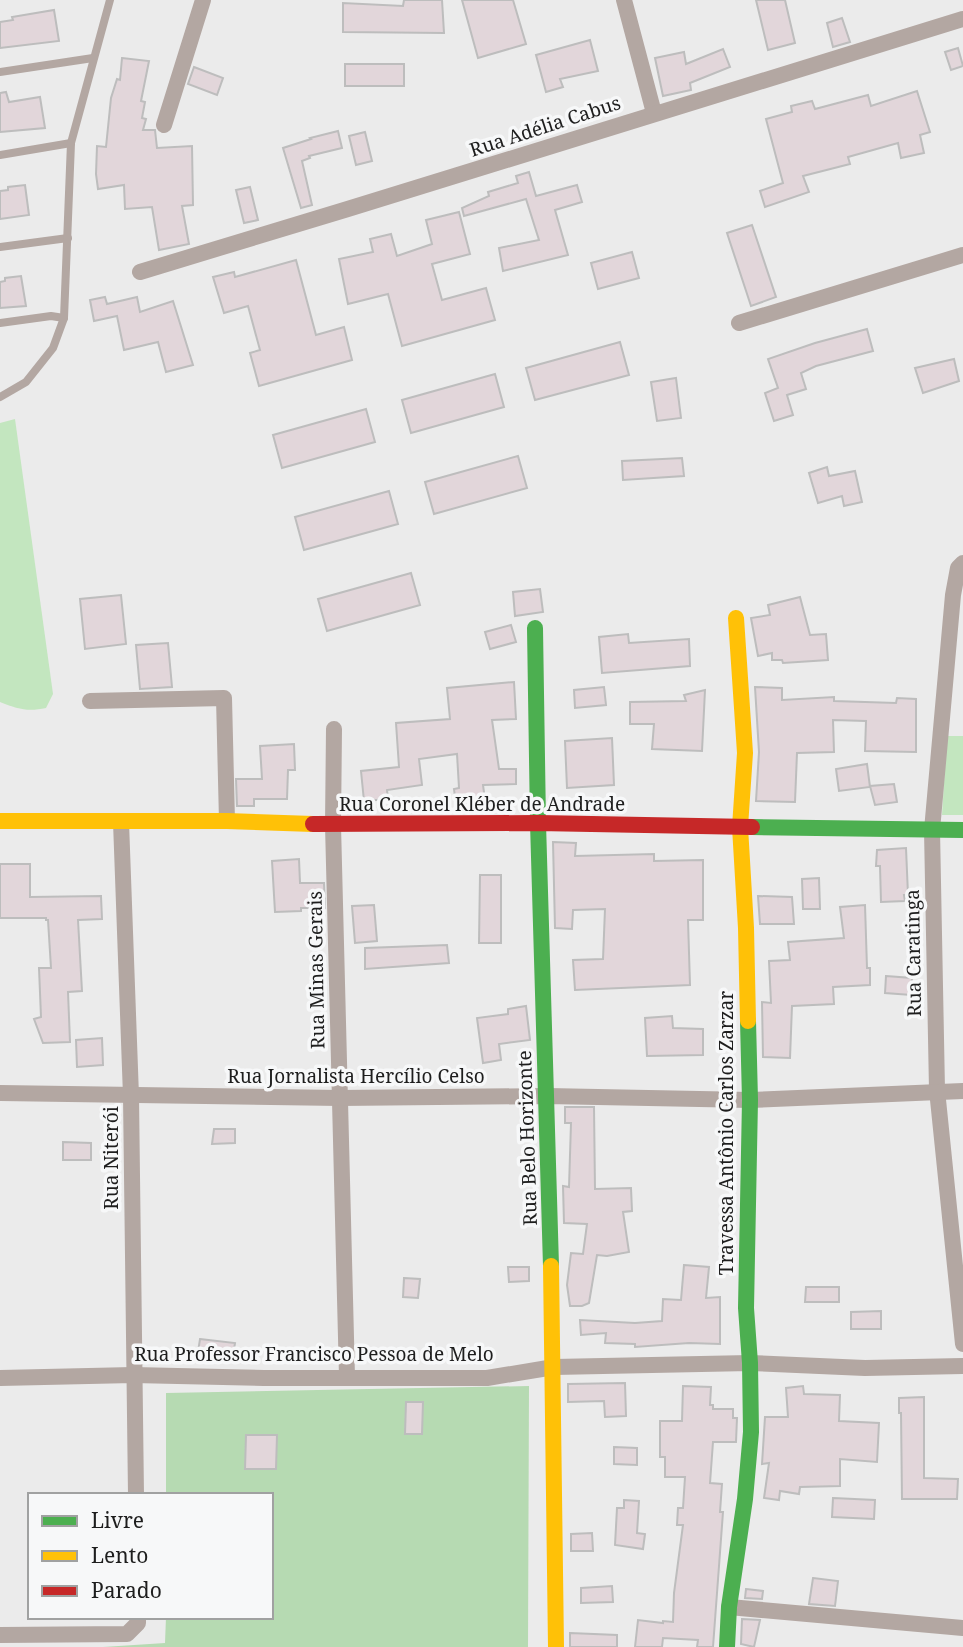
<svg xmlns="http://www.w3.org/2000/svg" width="963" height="1647" font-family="'Noto Serif',serif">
	<rect width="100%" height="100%" fill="#ebebeb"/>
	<g fill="#c3e6bf">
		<path d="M15,419L53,694L46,708C28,712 17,709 0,702V423Z"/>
		<polygon points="947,736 963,736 963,815 942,815"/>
	</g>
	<polygon fill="#b6dab2" points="529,1386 528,1647 103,1647 165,1643 166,1617 271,1617 271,1495 166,1495 166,1393"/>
	<g fill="#e2d6da" stroke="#bdbdbd" stroke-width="2">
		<polygon points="404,0 442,0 444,33 343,32 343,3 403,6"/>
		<polygon points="462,0 513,0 526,44 478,58"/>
		<polygon points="756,0 785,0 795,43 768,50"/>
		<polygon points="54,10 59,41 0,48 0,22 13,20 12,17"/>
		<polygon points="842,18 850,42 833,47 827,23"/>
		<polygon points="590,40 598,71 560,79 563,87 546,92 536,55"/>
		<polygon points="958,48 963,66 951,70 945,52"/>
		<polygon points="723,49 730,67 690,83 691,90 663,96 655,58 684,52 686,64"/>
		<polygon points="122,58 149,61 141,101 145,102 142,118 146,119 143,130 155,130 157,148 192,146 193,205 182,206 189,244 159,250 152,207 125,209 124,185 98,189 96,174 97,146 106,147 111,98 117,79 120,80"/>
		<rect x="345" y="64" width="59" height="22"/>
		<polygon points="194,67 223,78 217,95 188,84"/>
		<polygon points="917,91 930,132 920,135 924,153 901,158 898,143 848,157 850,164 803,176 809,192 765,207 760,191 783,183 766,119 792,112 791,106 812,101 815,109 868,95 871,106"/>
		<polygon points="6,92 9,102 40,97 45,128 0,132 0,93"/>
		<polygon points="338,131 342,148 309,156 310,158 302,161 312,205 301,208 283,148 311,139 310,138"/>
		<polygon points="365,132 372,161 356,165 349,136"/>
		<polygon points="529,172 536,196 577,185 582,202 555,210 568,255 503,271 499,248 539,240 526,199 464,216 462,208 489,196 488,192 518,183 516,176"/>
		<polygon points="25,185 29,215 0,219 0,191 8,190 8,187"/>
		<polygon points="250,187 258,220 244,223 236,190"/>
		<polygon points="459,212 470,254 432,264 442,300 486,288 495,320 402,346 388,294 348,304 339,259 373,252 370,239 391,234 397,256 432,244 426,220"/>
		<polygon points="752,225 776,297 751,306 727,233"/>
		<polygon points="632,252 639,278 598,289 591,263"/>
		<polygon points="296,260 316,335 344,327 352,360 259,386 250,353 260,350 248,306 224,313 213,277 234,272 235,277"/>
		<polygon points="21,276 26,306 0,308 0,282 5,281 5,278"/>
		<polygon points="105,297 107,304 137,297 140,312 173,301 193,365 166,372 158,342 124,350 117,316 94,321 90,300"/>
		<polygon points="867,329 873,351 816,366 801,373 806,389 787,395 793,415 774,421 765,393 778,388 768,359 815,343"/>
		<polygon points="620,342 629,375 535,400 526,368"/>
		<polygon points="954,359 959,381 923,393 915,368"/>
		<polygon points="495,374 504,407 411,433 402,400"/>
		<polygon points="676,378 681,418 657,421 651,382"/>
		<polygon points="366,409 375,442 282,468 273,435"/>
		<polygon points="518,456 527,488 434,514 425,482"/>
		<polygon points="682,458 684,476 623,480 622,461"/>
		<polygon points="827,467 829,476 855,471 862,502 844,506 842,496 818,503 809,473"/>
		<polygon points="389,491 398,524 304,550 295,517"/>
		<polygon points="411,573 420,605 327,631 318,599"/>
		<polygon points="540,589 543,612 515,616 513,592"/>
		<polygon points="121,595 126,644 85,649 80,599"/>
		<polygon points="800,597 810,635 826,634 828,660 783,663 782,660 772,660 772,653 758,656 751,618 770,615 768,605"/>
		<polygon points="511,625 516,642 490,649 485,632"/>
		<polygon points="628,634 629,643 689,639 690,666 602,673 599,637"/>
		<polygon points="168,643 172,687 140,689 136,645"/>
		<polygon points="514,682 516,719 492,720 499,769 516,769 516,784 483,785 485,800 456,805 454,789 459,788 457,754 419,759 422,785 387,790 388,799 364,801 361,771 399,767 396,723 450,719 447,688"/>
		<polygon points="604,687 606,705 575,708 574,690"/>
		<polygon points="755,687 782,688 782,700 834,697 834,701 896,703 897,698 916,699 916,752 865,751 866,721 833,720 834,752 797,753 795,802 756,801 759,752"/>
		<polygon points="705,690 702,751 652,749 654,724 630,724 630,702 686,701 684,695"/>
		<polygon points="612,738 614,785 567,788 565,741"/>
		<polygon points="294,744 295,770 288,770 287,799 254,799 254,806 237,806 236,779 262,779 260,746"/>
		<polygon points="867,764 870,787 839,791 836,769"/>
		<polygon points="894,784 897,802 875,805 870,786"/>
		<polygon points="553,842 576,843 575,856 654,854 654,861 703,860 703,920 688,920 690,985 575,990 573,960 603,959 605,909 573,910 572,929 555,928"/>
		<polygon points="906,848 908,895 904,895 905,901 881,902 880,866 876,866 877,850"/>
		<polygon points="299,859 300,883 324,883 325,908 301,908 301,911 275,912 272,861"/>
		<polygon points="0,864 30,864 30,897 101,896 102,919 78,920 82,991 68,992 70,1042 43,1043 34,1019 41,1017 39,968 51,968 48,920 46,920 46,918 0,918"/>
		<polygon points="480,875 501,875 501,943 479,943"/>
		<polygon points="819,878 820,909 803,909 802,879"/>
		<polygon points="758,896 792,897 794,924 760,924"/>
		<polygon points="374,905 377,941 355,943 352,906"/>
		<polygon points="865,905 867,968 870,968 870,985 833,987 834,1004 792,1006 790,1058 763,1057 762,1002 771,1003 769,961 790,960 788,942 844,938 840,907"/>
		<polygon points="447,945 449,963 365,969 365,948"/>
		<polygon points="886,976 912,978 911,995 885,993"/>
		<polygon points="526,1006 530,1040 499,1044 501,1060 483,1063 477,1018 508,1014 508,1009"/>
		<polygon points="672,1016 673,1028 703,1029 703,1055 647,1056 645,1018"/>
		<polygon points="102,1038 103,1065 77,1067 76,1040"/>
		<polygon points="565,1107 594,1107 595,1189 631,1188 632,1211 623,1212 629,1252 607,1256 597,1255 589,1303 582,1306 570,1306 567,1285 571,1253 583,1254 587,1224 564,1223 563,1186 569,1187 571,1123 565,1123"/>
		<polygon points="214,1129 235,1129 235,1143 212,1144"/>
		<polygon points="63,1142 91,1143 91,1160 63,1160"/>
		<polygon points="684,1265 709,1267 706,1298 720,1297 720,1344 689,1343 635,1347 635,1344 605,1343 606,1333 581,1335 580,1320 635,1323 662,1321 663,1299 681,1300"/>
		<polygon points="508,1267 529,1267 529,1281 509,1282"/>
		<polygon points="404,1278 420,1279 418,1298 403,1297"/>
		<polygon points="806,1287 839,1287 839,1302 805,1302"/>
		<polygon points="881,1311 881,1329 851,1329 851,1312"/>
		<polygon points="200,1339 235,1343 232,1362 197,1358"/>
		<polygon points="625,1383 626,1416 605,1417 604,1401 568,1402 568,1384"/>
		<polygon points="683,1386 711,1387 710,1405 713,1405 713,1409 733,1409 733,1418 737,1418 736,1442 713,1442 710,1483 722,1484 720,1512 723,1512 713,1647 697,1647 698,1640 663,1638 662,1647 635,1647 638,1620 663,1623 663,1621 673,1622 674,1593 683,1525 677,1525 678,1508 683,1508 685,1477 665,1477 665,1457 660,1457 660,1421 682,1421"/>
		<polygon points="803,1386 804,1394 840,1395 839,1421 879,1423 877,1462 840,1459 840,1486 800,1487 799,1494 780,1491 779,1500 764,1498 769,1463 762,1464 765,1417 788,1417 786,1388"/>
		<polygon points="924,1397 924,1478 958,1479 957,1499 902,1499 901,1413 899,1413 899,1398"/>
		<polygon points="406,1402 423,1402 422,1434 405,1434"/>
		<polygon points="246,1435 277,1435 276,1469 245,1469"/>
		<polygon points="614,1447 637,1448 637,1465 614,1464"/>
		<polygon points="833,1498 875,1500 874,1519 832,1517"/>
		<polygon points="624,1500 639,1501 637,1533 645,1534 643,1549 615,1545 617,1508 624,1508"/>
		<polygon points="592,1533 593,1551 571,1551 571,1534"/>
		<polygon points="813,1578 838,1581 835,1606 809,1604"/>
		<polygon points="612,1586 613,1602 581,1603 581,1588"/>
		<polygon points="746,1589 763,1591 762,1599 745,1598"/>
		<polygon points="742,1619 760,1620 754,1647 741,1644"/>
		<polygon points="570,1633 617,1635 617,1647 570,1647"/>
	</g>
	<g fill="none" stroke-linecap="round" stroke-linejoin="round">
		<g stroke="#b3a7a2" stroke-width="8">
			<polyline points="0,72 93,58"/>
			<polyline points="0,155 71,143"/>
			<polyline points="0,247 68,238"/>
			<polyline points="0,323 51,316 64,318"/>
			<polyline points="0,397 26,382 53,348 64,318 71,143 110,0"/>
		</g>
		<g stroke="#b3a7a2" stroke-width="16">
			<polyline points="624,0 654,113"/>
			<polyline points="164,125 203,0"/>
			<path d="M140,272C415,190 688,102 963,19"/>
			<polyline points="739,323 963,255"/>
			<polyline points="963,563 958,568 953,595 932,830 937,1090 963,1344"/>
			<polyline points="90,701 224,698 227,821"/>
			<polyline points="334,729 333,825 347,1377"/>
			<polyline points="121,822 131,1096 136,1495"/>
			<polyline points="0,1093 340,1098 547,1096 750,1100 963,1091"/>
			<polyline points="0,1378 133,1375 264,1378 487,1378 554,1367 750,1363 865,1368 963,1366"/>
			<polyline points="729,1607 963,1628"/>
			<polyline points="0,1635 127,1634 138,1623 138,1617"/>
		</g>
		<g stroke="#4caf50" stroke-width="16">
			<polyline points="535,628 538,823 551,1266"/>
			<polyline points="752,827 963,830"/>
			<polyline points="727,1647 729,1607 745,1499 751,1432 750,1363 746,1308 750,1100 748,1021"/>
		</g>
		<g stroke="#ffc107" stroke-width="16">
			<polyline points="736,618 745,753 740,827 746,928 748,1021"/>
			<polyline points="0,821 227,821 313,824"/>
			<polyline points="551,1266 556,1647"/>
		</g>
		<polyline stroke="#c62828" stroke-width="16" points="313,824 538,823 752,827"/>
	</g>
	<g text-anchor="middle" stroke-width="7" stroke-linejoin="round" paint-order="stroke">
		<g font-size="19" fill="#1e1e1e" stroke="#f7f8f9">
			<text transform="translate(545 126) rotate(-18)" y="7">Rua Adélia Cabus</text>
			<text x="482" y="811">Rua Coronel Kléber de Andrade</text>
			<text transform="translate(913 953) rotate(-91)" y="7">Rua Caratinga</text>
			<text transform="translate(316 970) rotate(-91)" y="7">Rua Minas Gerais</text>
			<text x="356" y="1083">Rua Jornalista Hercílio Celso</text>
			<text transform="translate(726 1133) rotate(-90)" y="7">Travessa Antônio Carlos Zarzar</text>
			<text transform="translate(527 1138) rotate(-92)" y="7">Rua Belo Horizonte</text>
			<text transform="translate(111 1158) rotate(-90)" y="7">Rua Niterói</text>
			<text x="314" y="1361">Rua Professor Francisco Pessoa de Melo</text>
		</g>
	</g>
	<rect x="28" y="1493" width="245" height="126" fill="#f7f8f9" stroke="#a0a1a1" stroke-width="2"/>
	<rect x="42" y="1516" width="35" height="10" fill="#4caf50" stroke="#a0a1a1" stroke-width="2"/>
	<text x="91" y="1528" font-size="21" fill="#1e1e1e">Livre</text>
	<rect x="42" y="1551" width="35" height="10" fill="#ffc107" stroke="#a0a1a1" stroke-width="2"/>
	<text x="91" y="1563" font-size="21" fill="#1e1e1e">Lento</text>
	<rect x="42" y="1586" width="35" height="10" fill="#c62828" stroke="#a0a1a1" stroke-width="2"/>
	<text x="91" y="1598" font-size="21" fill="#1e1e1e">Parado</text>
</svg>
